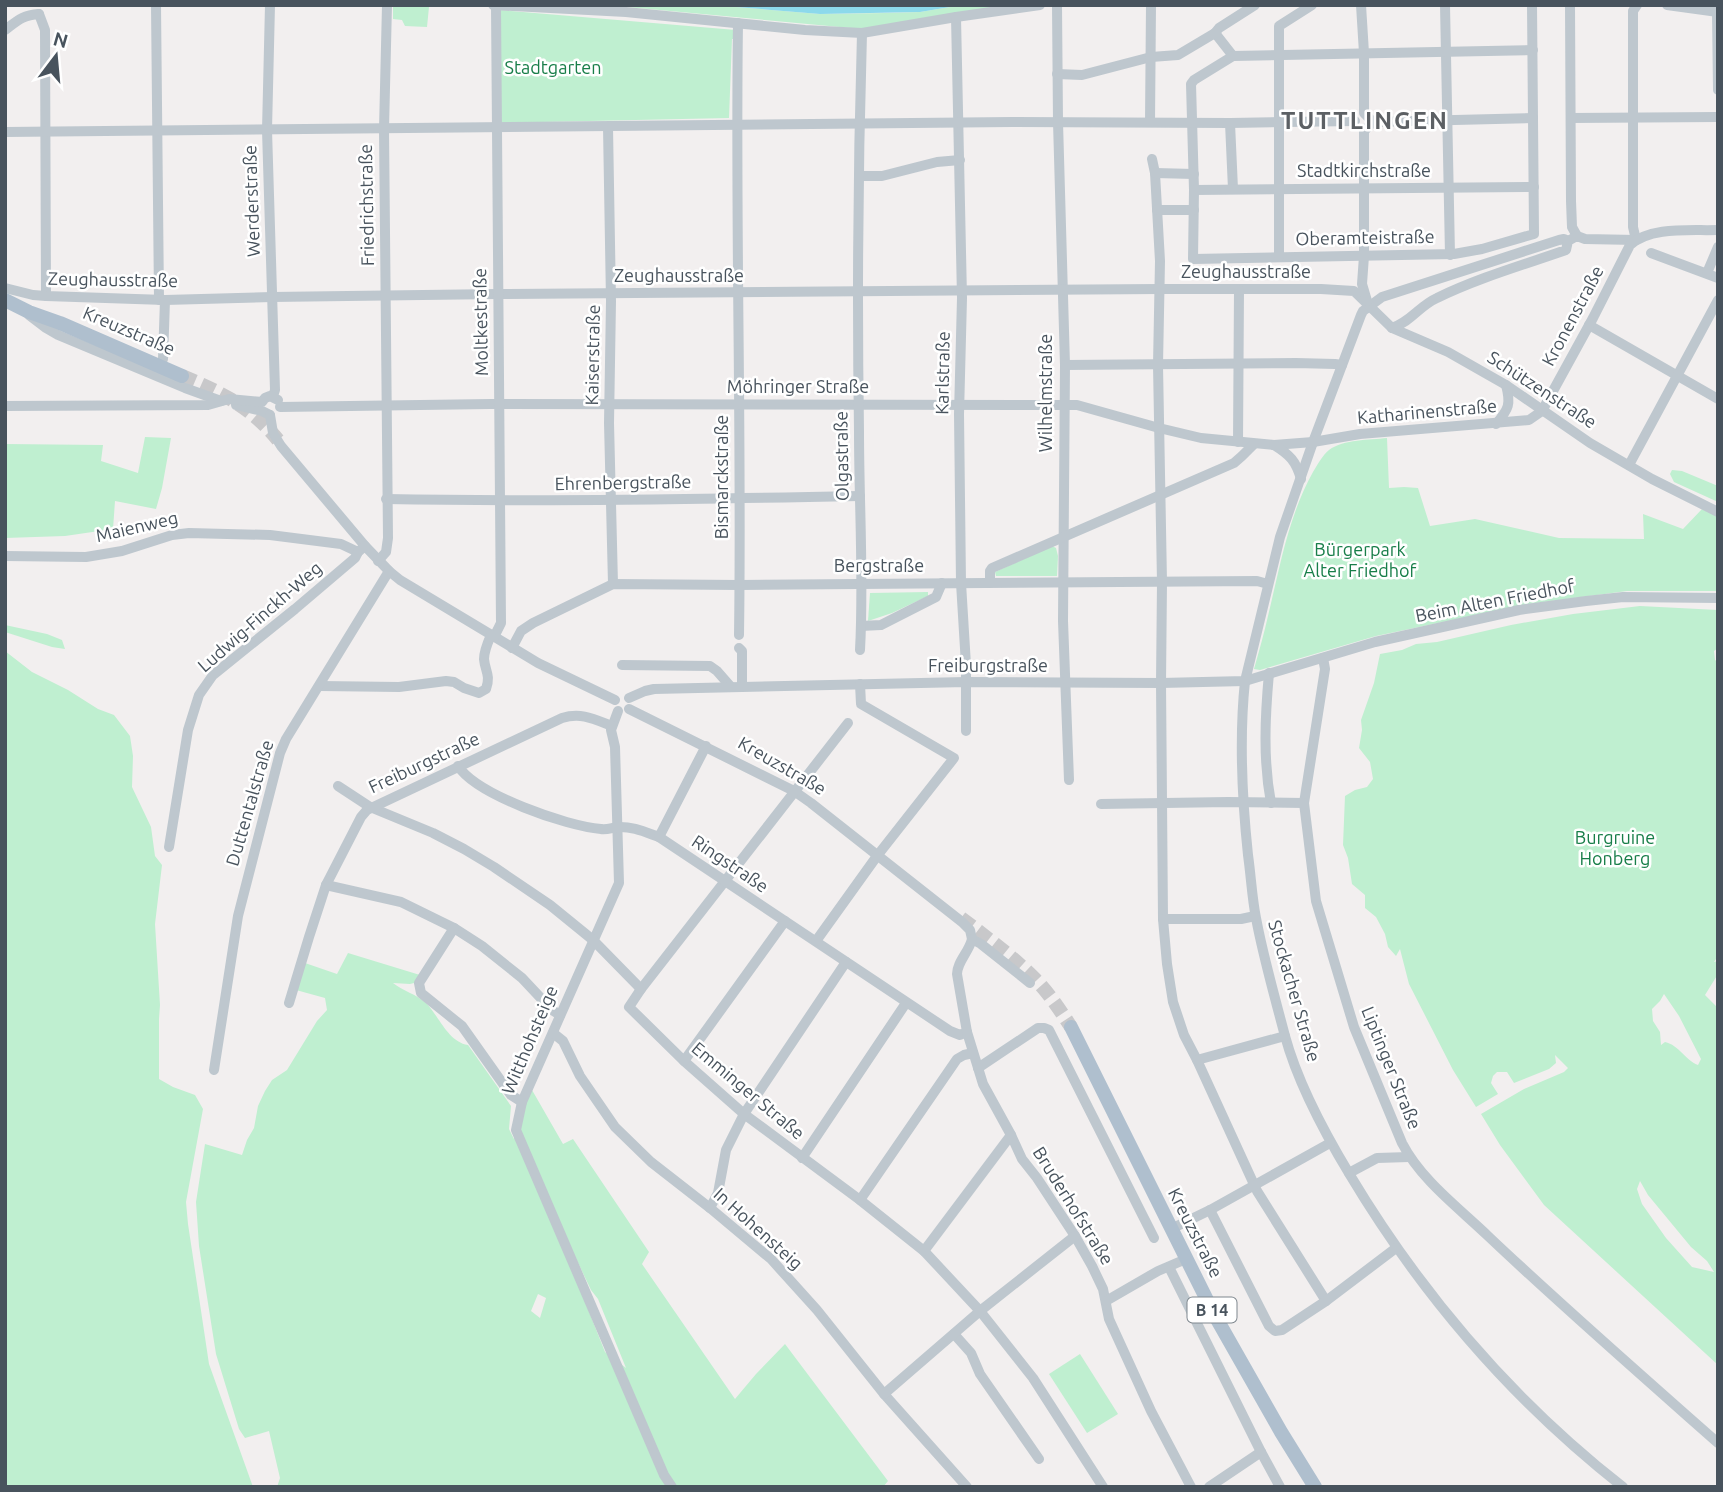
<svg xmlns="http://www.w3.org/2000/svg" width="1723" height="1492" font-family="Ubuntu,sans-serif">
	<rect width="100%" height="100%" fill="#f2efef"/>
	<g fill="#bfefd0" fill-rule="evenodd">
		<polygon points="393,5 429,7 427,27 405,26 402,20 393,19"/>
		<polygon points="606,5 712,5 820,14 885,13 920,12 962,5 1016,5 861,29"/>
		<polygon points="500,10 736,30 736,39 732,39 729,118 501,123"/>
		<polygon points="145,437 171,438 162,488 156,509 115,501 113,529 65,536 5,538 5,444 103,445 101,461 138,473"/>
		<path d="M1387,438L1389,488L1404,487L1418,488L1430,526L1475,519L1559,538L1644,539L1643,514L1683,529L1702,509L1718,516V591H1627L1529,604L1376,636L1260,670L1254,669C1259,651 1264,634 1268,616C1280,567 1288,517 1313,472C1318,464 1322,456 1329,450C1344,439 1369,440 1387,438Z"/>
		<polygon points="1672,470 1682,471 1718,486 1718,502 1674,482 1670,474"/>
		<polygon points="1052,546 1056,548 1058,556 1057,576 996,576 995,572"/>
		<polygon points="928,592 928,596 892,613 868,621 870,593"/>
		<path d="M1640,606L1718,610V648L1714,651L1715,660L1718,662V956L1714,962L1718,961V974L1705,995L1718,1008V1365L1544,1205L1500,1145L1481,1114L1524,1089L1564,1072L1568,1068L1555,1055L1556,1063L1549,1069L1514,1083L1507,1072H1497L1493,1076L1491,1083L1498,1094L1476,1107L1453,1070L1409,984L1400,949L1396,956L1388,947L1385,934L1376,917L1365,908V895L1352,884L1348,858L1343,845L1345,796L1355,790L1367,787L1373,779L1370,762L1359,748L1362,730L1361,720L1374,683L1380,654L1402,650L1416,644L1437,642L1511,625L1573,614ZM1664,994L1679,1016L1701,1059L1698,1065C1685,1060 1679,1045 1665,1042L1661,1045L1660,1032L1653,1021L1652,1009L1660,1001ZM1640,1181L1648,1195L1691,1247L1707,1261L1714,1272L1692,1267L1666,1238L1642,1204L1637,1189Z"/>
		<polygon points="5,625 47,634 62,640 65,649 52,647 5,632"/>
		<polygon points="5,651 32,672 68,690 98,709 114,715 130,736 133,756 132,787 151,827 155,856 162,865 155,924 160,1005 159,1019 159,1079 173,1087 195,1095 203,1109 186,1202 188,1224 209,1364 253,1487 5,1487"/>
		<path d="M348,953L420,975L418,982L410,984L393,983C403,991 416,994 426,1003C439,1016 448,1042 468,1045L511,1106L509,1129L514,1139L526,1102L532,1090L563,1144L573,1139L649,1252L642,1264L735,1399L756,1374L785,1344L888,1481L883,1487H791L790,1485L789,1487H277L280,1478L269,1431L245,1438L239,1429L216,1354L199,1246L196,1202L205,1144L242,1155L247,1140L254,1128L258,1106L265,1091L272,1080L287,1070L317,1021L327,1010L325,998L296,990L305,963L337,974ZM571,1248L591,1290L598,1299L626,1368L605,1352L576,1279ZM538,1294L546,1298L540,1318L531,1311Z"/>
		<polygon points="1080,1354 1118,1414 1087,1433 1049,1374"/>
	</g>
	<polygon fill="#8cd9eb" points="712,5 962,5 920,12 820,14"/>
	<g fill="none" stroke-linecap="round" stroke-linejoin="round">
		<g stroke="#c8c8ca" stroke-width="14" stroke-dasharray="14 7" stroke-linecap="butt">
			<path d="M182,376C222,393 250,406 278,440"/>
			<path d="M961,918C986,937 1012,956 1034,978C1049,993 1060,1010 1071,1027"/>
		</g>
		<g stroke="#bec7ce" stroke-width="10">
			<polyline points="156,5 159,300"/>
			<polyline points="270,5 267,130 275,390 273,396"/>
			<polyline points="493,5 626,12 805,30 862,33 956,17 1040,5"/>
			<polyline points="1057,5 1058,122 1065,365 1063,621 1069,780"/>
			<polyline points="1361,5 1364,53 1364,113 1373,122"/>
			<polyline points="1445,5 1450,255"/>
			<polyline points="1570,5 1571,201 1572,227 1577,236"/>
			<polyline points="1667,5 1718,12"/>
			<polyline points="1717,12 1718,90"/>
			<polyline points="39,14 45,30 46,296"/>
			<polyline points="956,17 962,298 959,414 961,583 966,665 966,731"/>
			<path d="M738,23C735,227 742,431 739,635"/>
			<path d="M5,30C18,20 23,15 39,14"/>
			<polyline points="1215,33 1233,56"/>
			<polyline points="1233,56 1194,80 1191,84 1194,190 1193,259 1454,254 1482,249 1534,234 1532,5"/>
			<polyline points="1233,56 1533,50"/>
			<polyline points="1057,74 1082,75 1151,57 1178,55 1215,33 1219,28 1255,5"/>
			<polyline points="1571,118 1718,117"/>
			<polyline points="1150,122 1151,5"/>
			<polyline points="1373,122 1533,118"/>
			<polyline points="1230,123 1233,189"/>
			<polyline points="608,127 611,301 609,423 613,584"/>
			<polyline points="5,132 1012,122 1230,123 1355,121"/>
			<polyline points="1152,159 1155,173 1160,261 1158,365 1162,582 1161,683 1163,919 1167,964 1173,1002 1184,1035 1197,1060 1257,1191 1326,1301"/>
			<polyline points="1155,173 1194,174"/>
			<polyline points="859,176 882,176 937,162 960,160"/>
			<polyline points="1194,190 1534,187"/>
			<polyline points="1157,210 1194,210"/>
			<polyline points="1636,240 1633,227 1633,11 1637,5"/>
			<path d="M1568,241L1564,239L1559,240L1382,297L1363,311L1361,315L1313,442L1280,537L1245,681C1239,738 1242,798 1248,855C1251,876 1252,898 1256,918C1263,956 1275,998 1285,1036C1298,1084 1324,1132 1350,1175C1422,1295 1512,1400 1623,1487"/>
			<polyline points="1651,253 1718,278"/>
			<polyline points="1279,257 1279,26 1312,5"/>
			<polyline points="1707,273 1718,247"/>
			<polyline points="5,288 33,295 46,296 165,300 272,297 498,294 1160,289 1321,289 1354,291 1392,328 1448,352 1506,385 1590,443 1652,479 1718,512"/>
			<polyline points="1367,301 1362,284 1364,256 1364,131 1373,122"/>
			<polyline points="29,315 46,328 58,335 185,388 221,401"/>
			<polyline points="1589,325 1718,399"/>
			<path d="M1392,328C1412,321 1419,306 1437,298C1478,278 1523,265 1566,250L1568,241L1577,236L1585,239L1636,240"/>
			<polyline points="163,359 165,300"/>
			<polyline points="1065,365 1296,363 1335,364 1342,365"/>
			<polyline points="236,405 262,411 270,415"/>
			<polyline points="5,406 208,405 229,399 262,402 265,398 270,396 278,400"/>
			<path d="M280,407L490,404L1077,405L1159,428L1201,438L1274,445L1313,442L1360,434L1529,420L1542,411L1593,318L1630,245C1651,226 1691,231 1718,230"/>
			<polyline points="270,415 273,433 281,446 365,546 389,571 400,580 538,663 615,700"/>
			<path d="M1496,424C1509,409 1511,404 1506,385"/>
			<polyline points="1238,442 1239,290"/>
			<path d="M1274,445C1290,455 1296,461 1301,479"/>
			<polyline points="1629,465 1718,300"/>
			<path d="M386,499C544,502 702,499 860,496"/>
			<polyline points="5,556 86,557 122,551 172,535 189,533 270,535 341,544 358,552"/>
			<polyline points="378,561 386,552 388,538 384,129 387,5"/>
			<polyline points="990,583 990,571 992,568 1234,463 1242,456 1254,444"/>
			<polyline points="861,626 881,625 936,597 942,583"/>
			<polyline points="494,637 501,623 496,6"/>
			<polyline points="512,648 521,631 533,623 613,584 740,585 1257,581 1268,584"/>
			<polyline points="739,648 742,651 742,686"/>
			<path d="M860,650C864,578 859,505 859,432C857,299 858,166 862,33"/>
			<path d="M1323,658L1325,669L1304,803L1316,901L1354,1027L1402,1143C1421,1180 1459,1208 1488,1236C1563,1307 1641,1375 1718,1443"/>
			<polyline points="622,665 710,666 717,671 731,687"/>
			<path d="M1269,673C1265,717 1263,760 1271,803"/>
			<path d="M320,686L399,687L446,681L454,682L464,688L479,693L486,689C491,675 485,671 484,659C484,651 488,642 491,635"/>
			<polyline points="629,698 645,691 654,689 966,682 1161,683 1245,681 1375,642 1519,610 1586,601 1623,597 1718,598"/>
			<polyline points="629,709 794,791 811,803 962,922 970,930 972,939 981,944 1030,983"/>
			<polyline points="618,711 611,730 615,747 619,883 522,1102 516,1130 664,1475 672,1487"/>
			<polyline points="848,723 641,989 629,1007 684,1061 744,1114 860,1200 924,1251 980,1311 1033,1378 1103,1487"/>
			<path d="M458,766C477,795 566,826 601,829C606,830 611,828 617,827C632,826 645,832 659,837L950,1031L960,1035L967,1032"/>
			<polyline points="338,786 370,807 433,833 464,849 494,867 550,905 593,940 641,989"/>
			<polyline points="1101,804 1228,802 1304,803"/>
			<polyline points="659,837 706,746"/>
			<polyline points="169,847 188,730 199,695 213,675 295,609 355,558 358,552 365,546"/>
			<polyline points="326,885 401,902 454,928 482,946 522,978 552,1010 560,1015"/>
			<polyline points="1163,919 1241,919 1255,916"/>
			<polyline points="454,928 419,983 421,993 462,1026 511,1095 522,1102"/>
			<path d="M972,939C969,952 957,962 957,974L967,1032L983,1084L1011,1135L1022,1159L1037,1178L1075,1236L1092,1266L1103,1289L1109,1319L1151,1411L1191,1487"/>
			<polyline points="816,941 877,856 954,758 861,704 860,684"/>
			<path d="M289,1003L309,937L326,885L361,817L367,810L562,718C581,712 594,719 612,726"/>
			<polyline points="553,1033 563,1041 580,1076 615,1127 651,1162 710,1208 771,1259 817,1310 884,1394 967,1487"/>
			<polyline points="1197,1060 1285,1036"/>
			<polyline points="684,1061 785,921"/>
			<polyline points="978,1068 1038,1028 1044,1028 1049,1030 1154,1238"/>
			<polyline points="214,1070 238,916 280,753 286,739 389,571"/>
			<polyline points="802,1158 906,1003"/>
			<polyline points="1349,1173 1377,1158 1409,1157"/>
			<polyline points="860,1200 957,1059 964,1055 973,1053"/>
			<polyline points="710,1208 718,1193 726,1150 744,1114 846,962"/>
			<polyline points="1210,1210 1269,1326 1275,1331 1282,1330 1326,1301 1396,1248"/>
			<polyline points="1171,1229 1210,1210 1330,1143"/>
			<polyline points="924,1251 1011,1135"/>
			<polyline points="1169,1267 1261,1452 1280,1487"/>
			<polyline points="1106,1301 1158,1271 1186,1259"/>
			<polyline points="954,1334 971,1353 980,1374 1039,1459"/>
			<polyline points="884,1394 980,1311 1075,1236"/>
			<polyline points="1209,1487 1261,1452"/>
		</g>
		<g stroke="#afbfce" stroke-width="14">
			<polyline points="5,300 29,312 60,323 182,376"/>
			<polyline points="1071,1027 1214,1314 1281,1432 1315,1487"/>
		</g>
	</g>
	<g text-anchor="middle" stroke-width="5" stroke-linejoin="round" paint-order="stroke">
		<rect fill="#fff" stroke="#7f878e" stroke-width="2" x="1187.5" y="1297.5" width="49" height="25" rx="5"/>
		<g font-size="16" font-weight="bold" fill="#48535d">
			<text x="1212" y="1316">B 14</text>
		</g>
		<g font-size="18" fill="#187e49" stroke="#fff">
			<text x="553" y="74">Stadtgarten</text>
			<text x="1360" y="556">Bürgerpark<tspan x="1360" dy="21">Alter Friedhof</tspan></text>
			<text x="1615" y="844">Burgruine<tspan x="1615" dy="21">Honberg</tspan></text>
		</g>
		<g font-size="18" fill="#48535d" stroke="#fff">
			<text x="1364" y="177">Stadtkirchstraße</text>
			<text transform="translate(252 201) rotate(-92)" y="6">Werderstraße</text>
			<text transform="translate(367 205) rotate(-91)" y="6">Friedrichstraße</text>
			<text transform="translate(1365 238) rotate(-1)" y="6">Oberamteistraße</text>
			<text x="1246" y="278">Zeughausstraße</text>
			<text x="679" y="282">Zeughausstraße</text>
			<text transform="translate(113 280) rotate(1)" y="6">Zeughausstraße</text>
			<text transform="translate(1573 316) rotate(-62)" y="6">Kronenstraße</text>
			<text transform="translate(481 322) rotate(-91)" y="6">Moltkestraße</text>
			<text transform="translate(129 331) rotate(23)" y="6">Kreuzstraße</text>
			<text transform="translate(593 355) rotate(-89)" y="6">Kaiserstraße</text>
			<text transform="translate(943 373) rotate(-89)" y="6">Karlstraße</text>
			<text x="798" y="393">Möhringer Straße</text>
			<text transform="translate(1542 390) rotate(33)" y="6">Schützenstraße</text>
			<text transform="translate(1046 393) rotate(-90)" y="6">Wilhelmstraße</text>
			<text transform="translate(1427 412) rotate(-5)" y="6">Katharinenstraße</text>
			<text transform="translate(842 456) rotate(-91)" y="6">Olgastraße</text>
			<text transform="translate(722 477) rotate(-90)" y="6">Bismarckstraße</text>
			<text transform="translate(623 483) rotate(-1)" y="6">Ehrenbergstraße</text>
			<text transform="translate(137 527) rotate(-13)" y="6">Maienweg</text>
			<text x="879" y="572">Bergstraße</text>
			<text transform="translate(1495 601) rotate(-11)" y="6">Beim Alten Friedhof</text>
			<text transform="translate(260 617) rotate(-41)" y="6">Ludwig-Finckh-Weg</text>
			<text x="988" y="672">Freiburgstraße</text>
			<text transform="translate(424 763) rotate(-25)" y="6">Freiburgstraße</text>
			<text transform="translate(782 766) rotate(30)" y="6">Kreuzstraße</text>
			<text transform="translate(250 803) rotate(-74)" y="6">Duttentalstraße</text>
			<text transform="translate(730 864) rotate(34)" y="6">Ringstraße</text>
			<text transform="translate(1294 991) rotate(74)" y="6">Stockacher Straße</text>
			<text transform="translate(530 1040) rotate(-67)" y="6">Witthohsteige</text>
			<text transform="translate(1391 1068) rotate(68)" y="6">Liptinger Straße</text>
			<text transform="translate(748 1091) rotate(40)" y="6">Emminger Straße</text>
			<text transform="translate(1073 1206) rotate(58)" y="6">Bruderhofstraße</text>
			<text transform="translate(758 1229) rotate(42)" y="6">In Hohensteig</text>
			<text transform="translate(1195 1233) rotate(63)" y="6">Kreuzstraße</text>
		</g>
		<g font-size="24" font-weight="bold" letter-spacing="2" fill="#5c6064" stroke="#fff">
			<text x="1365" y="129">TUTTLINGEN</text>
		</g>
	</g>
	<rect width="1723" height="1492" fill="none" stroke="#48535d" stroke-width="14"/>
	<g transform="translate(56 56) rotate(16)" stroke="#ffffff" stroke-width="5" paint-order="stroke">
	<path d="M0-5L12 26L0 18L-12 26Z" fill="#48535d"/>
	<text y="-10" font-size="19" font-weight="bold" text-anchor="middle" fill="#48535d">N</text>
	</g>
</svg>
